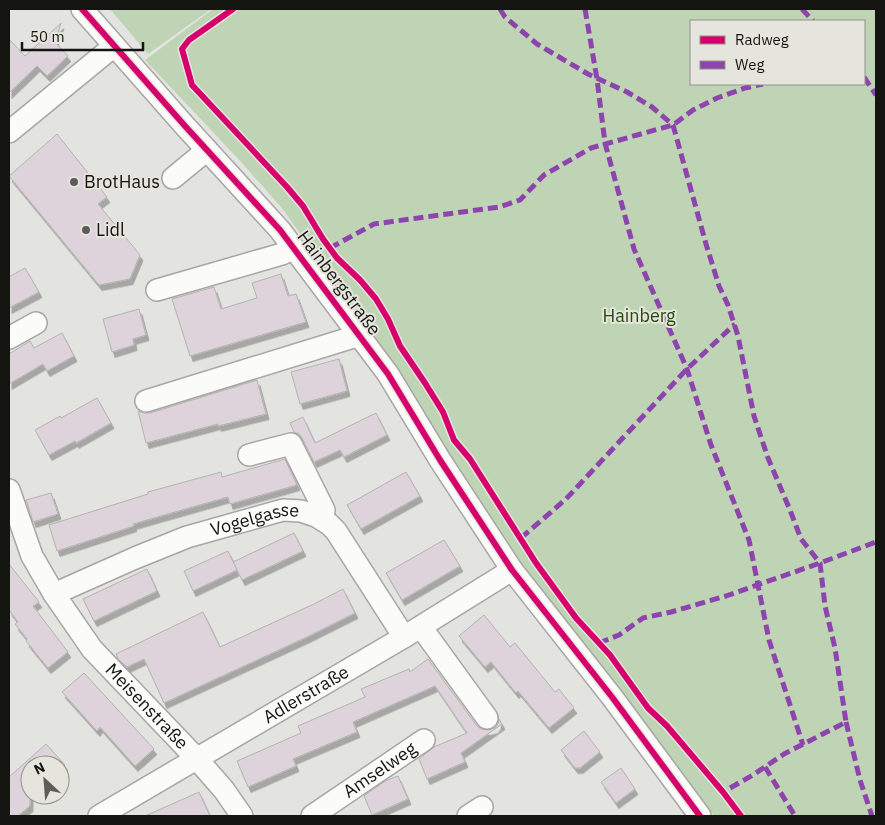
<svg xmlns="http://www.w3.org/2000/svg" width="885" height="825" font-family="'IBM Plex Sans',sans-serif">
	<defs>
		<filter id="shadow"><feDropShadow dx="3" dy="5.5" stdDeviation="0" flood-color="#0004"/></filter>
	</defs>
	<rect width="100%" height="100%" fill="#e3e3df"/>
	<g fill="#bfd4b5" fill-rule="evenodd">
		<polygon points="110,9 211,9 148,54"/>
		<path d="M213,9H876V816H714L648,729L536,595L369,329L281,207L243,164L145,60ZM691,21H864V84H691Z"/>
	</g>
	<g fill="#ded2db" stroke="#b3b3b1" filter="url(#shadow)">
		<polygon points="61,23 55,42 68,56 47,76 37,66 9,93 9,39 25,56"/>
		<polygon points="57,134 107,197 98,204 140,255 130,279 99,285 9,176"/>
		<polygon points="25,268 39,292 9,308 9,277"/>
		<polygon points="281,274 288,296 296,294 306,322 190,356 172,299 214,287 221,309 257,298 252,283"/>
		<polygon points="139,309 146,335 133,339 134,345 112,352 103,319"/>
		<polygon points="62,333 74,356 47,371 43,364 9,384 9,354 30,341 34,348"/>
		<polygon points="339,359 347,391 300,404 291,372"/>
		<polygon points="257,380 266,414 218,426 218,424 146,443 138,411 144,413 150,413"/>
		<polygon points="97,398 111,423 76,443 75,441 49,455 35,430 60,416 61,418"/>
		<polygon points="376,413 387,435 344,457 340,450 314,462 302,438 299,434 294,432 290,423 303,417 315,443"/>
		<polygon points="285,459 297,485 230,504 228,497 133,524 134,526 57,551 49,525 148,494 148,492 221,472 222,477"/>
		<polygon points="406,472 420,496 361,529 347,505"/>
		<polygon points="51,493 58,514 33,522 26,500"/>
		<polygon points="294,533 303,551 242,580 233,562"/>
		<polygon points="444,540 460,566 402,600 386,573"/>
		<polygon points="228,551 237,570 193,591 184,571"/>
		<polygon points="9,564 39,602 33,606 68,652 48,668 26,641 27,639 15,624 18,622 9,610"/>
		<polygon points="147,569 157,591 94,621 83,599"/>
		<polygon points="343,589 355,613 307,637 164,703 144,659 127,667 118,659 116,654 203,612 220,647 314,604"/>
		<polygon points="484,615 510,647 515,643 555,692 559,689 574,708 549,728 518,691 516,693 491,662 485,667 459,636"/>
		<polygon points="428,659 477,726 481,729 488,730 495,728 498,724 499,719 502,724 461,753 465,762 427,779 419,759 434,747 467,733 435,686 353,722 357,732 293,759 296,766 248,787 237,761 301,733 298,726 365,697 361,689 409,669 410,672"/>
		<polygon points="84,673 154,749 135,766 100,727 97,731 62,692"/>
		<polygon points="584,731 600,752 580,768 575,768 561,750"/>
		<polygon points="46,744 65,765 30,765 30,806 18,816 9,816 9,777"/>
		<polygon points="621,768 635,789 616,803 601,782"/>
		<polygon points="398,776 408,799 372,815 364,796 385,781"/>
		<polygon points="199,792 210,816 145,816"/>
	</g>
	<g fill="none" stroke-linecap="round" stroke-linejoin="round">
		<defs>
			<g id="minor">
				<polyline points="82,9 185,126 280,230 388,374 440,460 512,570 612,697 700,816"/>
				<polyline points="9,132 114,46"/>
				<polyline points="173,178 207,150"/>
				<polyline points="157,290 282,254 293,248"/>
				<polyline points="9,338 36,323"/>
				<polyline points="146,401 360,335"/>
				<polyline points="249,455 291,444 324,510 323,520"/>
				<path id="s1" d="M9,490L32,556L54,594L92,649L197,759L224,790L242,816"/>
				<path id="s2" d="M54,594L135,558L187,537L283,510L301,511L316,516L329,524L336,531L404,637"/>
				<polyline points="421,627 487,718"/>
				<path id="s3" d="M99,816L404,637L512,570"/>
				<path id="s4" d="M312,816L424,740"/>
				<polyline points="468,816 482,807"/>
			</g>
		</defs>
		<use href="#minor" stroke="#a7a6a4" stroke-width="24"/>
		<use href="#minor" stroke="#fbfbfa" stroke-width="21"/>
		<g stroke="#8e44ad" stroke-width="5" stroke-dasharray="10 5" stroke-linecap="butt">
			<polyline points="500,9 505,17 537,44 588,74 627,92 652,107 673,125 706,244 719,286 728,305 738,336 754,416 768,458 790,510 801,539 820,563 825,606 835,648 846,722 784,754 753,775 723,792"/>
			<polyline points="585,9 597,79 605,143 634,249 687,369 711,445 749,540 769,640 803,745"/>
			<polyline points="802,9 813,21"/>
			<polyline points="864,77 876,95"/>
			<polyline points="330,248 374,224 499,207 520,200 544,175 591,148 673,125 693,110 717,98 745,88 763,84"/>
			<polyline points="521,538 566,499 687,369 735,324"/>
			<polyline points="599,643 619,635 643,618 671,612 726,596 820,563 876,542"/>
			<polyline points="846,722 860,780 872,816"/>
			<polyline points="765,767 795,816"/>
		</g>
		<defs>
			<g id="cycleway">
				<polyline points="82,9 185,126 280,230 388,374 440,460 512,570 612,697 700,816"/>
				<polyline points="233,9 189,40 182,49 192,85 287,187 303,206 323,239 337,258 360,280 376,299 388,319 400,346 425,383 443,412 454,440 470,459 536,563 576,618 610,655 648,708 667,726 723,792 741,816"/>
			</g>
		</defs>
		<use href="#cycleway" stroke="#e5e4dd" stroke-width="9"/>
		<use href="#cycleway" stroke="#d6006c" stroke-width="6"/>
	</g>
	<g fill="#5c5c59" stroke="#e5e4dd" stroke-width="2">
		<circle cx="74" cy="182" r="5"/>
		<circle cx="86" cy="230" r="5"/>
	</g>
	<g text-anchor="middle" stroke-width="4" stroke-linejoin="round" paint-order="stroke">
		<g font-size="18" fill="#141411" stroke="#e5e4dd" text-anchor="start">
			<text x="84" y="188">BrotHaus</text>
			<text x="96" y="236">Lidl</text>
		</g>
		<g font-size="18" fill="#141411" stroke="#e5e4dd">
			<text transform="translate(339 283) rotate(53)" y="6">Hainbergstraße</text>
			<text dy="6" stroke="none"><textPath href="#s2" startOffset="215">Vogelgasse</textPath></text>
			<text dy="6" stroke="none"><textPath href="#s3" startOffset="240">Adlerstraße</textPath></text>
			<text dy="6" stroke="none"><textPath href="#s1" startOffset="260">Meisenstraße</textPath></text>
			<text dy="6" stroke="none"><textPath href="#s4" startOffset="82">Amselweg</textPath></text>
		</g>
		<g font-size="18" fill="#244b0a" stroke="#e5e4dd">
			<text x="639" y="322">Hainberg</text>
		</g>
	</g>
	<rect width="885" height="825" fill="none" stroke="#141411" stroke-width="20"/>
	<rect x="690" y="20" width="175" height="65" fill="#e5e4dd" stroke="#91918b"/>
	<rect x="700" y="36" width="25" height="8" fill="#d6006c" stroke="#91918b"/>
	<text x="735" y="45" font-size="15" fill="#141411">Radweg</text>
	<rect x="700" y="61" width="25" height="8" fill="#8e44ad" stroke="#91918b"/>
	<text x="735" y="70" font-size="15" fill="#141411">Weg</text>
	<g transform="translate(45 780) rotate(334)"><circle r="24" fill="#e5e4dd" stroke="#91918b"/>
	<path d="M0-4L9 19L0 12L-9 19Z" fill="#5c5c59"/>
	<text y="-8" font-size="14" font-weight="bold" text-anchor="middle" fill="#141411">N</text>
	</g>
	<path d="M22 42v8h121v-8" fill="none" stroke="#141411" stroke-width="2.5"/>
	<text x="30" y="42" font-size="15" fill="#141411" stroke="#e5e4dd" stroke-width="4" paint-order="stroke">50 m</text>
</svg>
